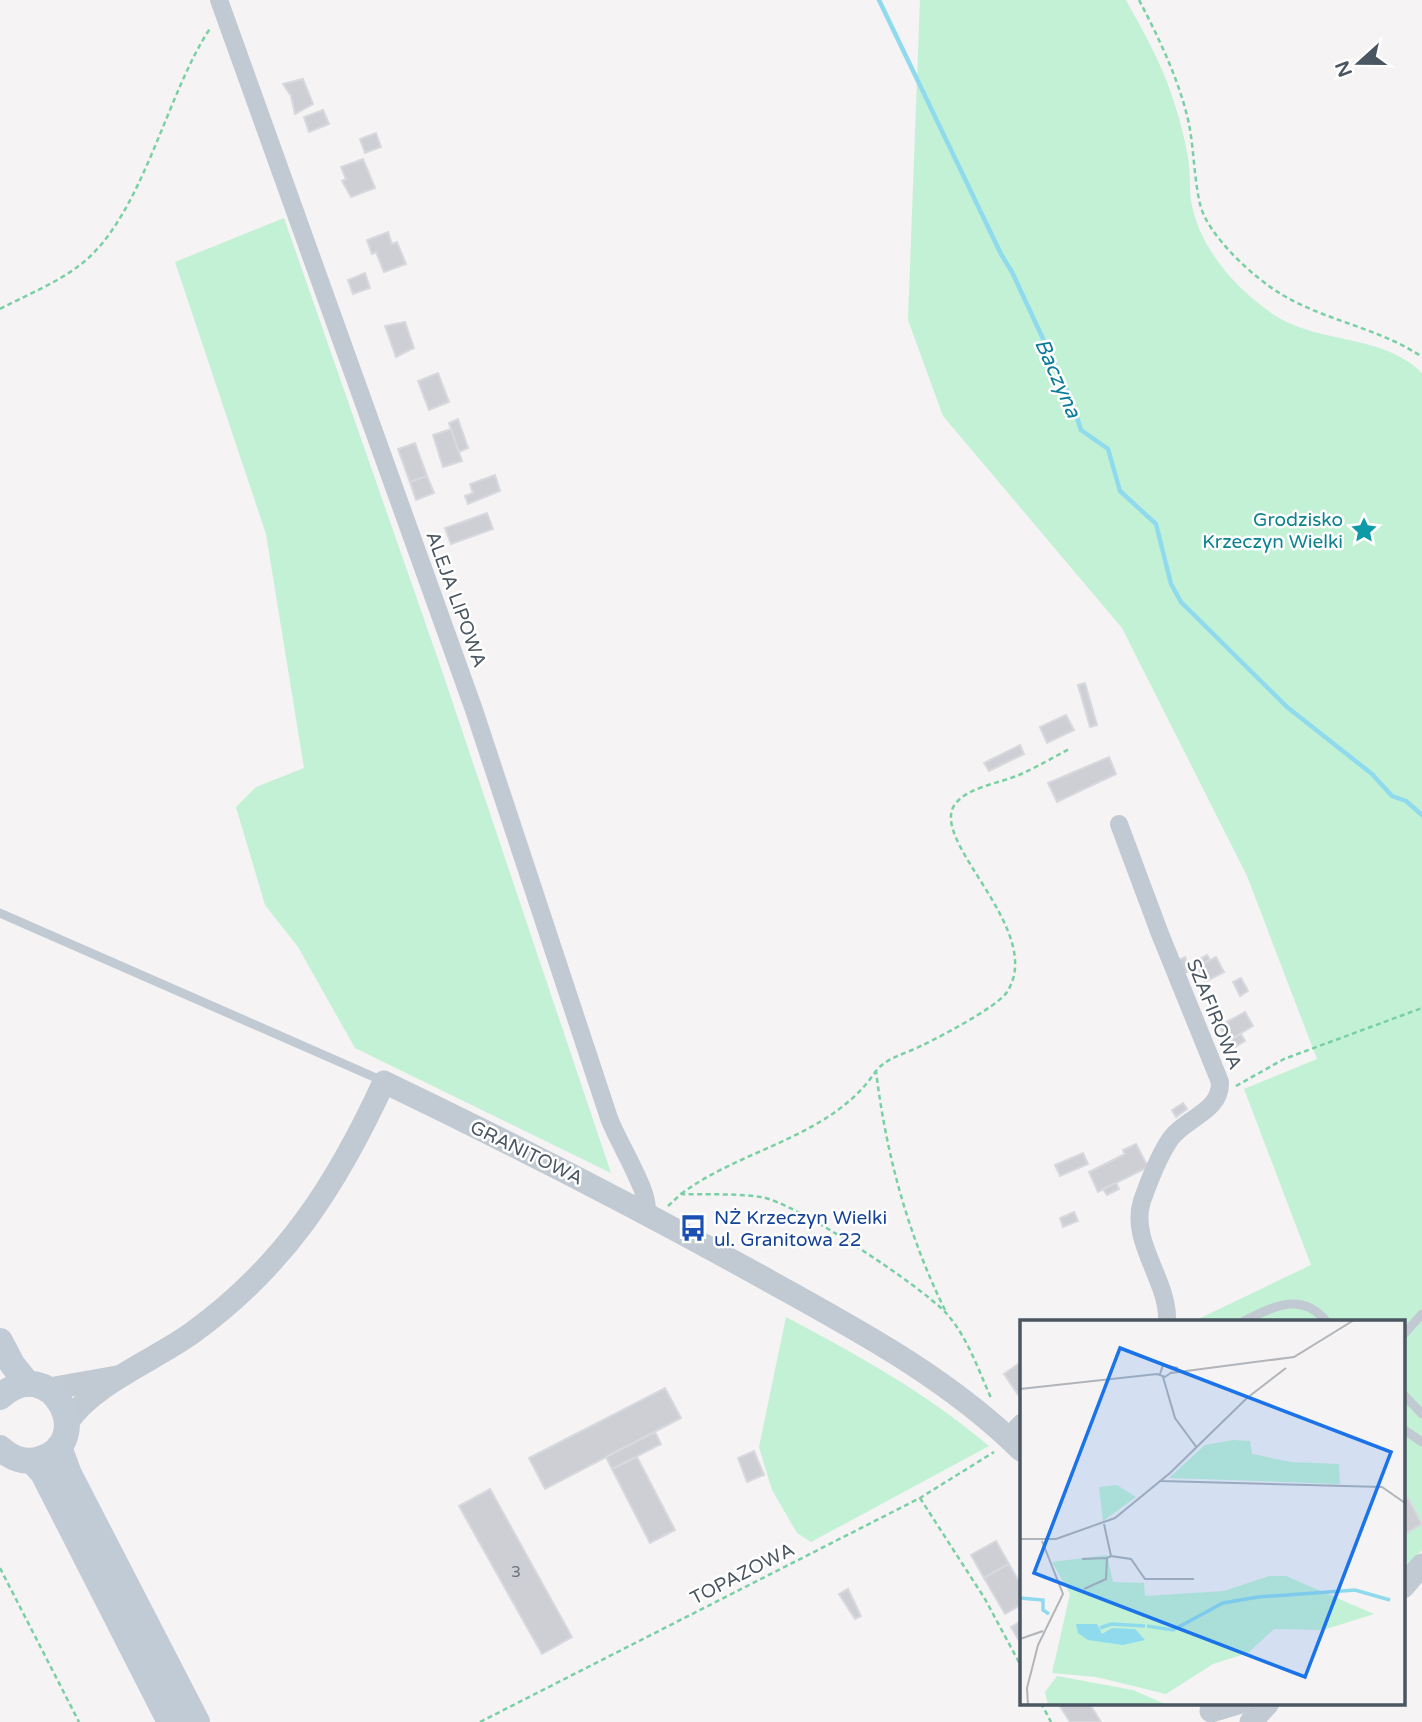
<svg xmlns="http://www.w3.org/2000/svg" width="1422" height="1722" font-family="'Varela Round',sans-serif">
	<rect width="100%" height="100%" fill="#f5f3f3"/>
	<g fill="#c3f1d5">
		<path d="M920,0H1126C1143,31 1161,62 1172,96C1178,114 1184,134 1187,153C1191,169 1189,185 1191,201C1199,248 1236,289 1274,315C1318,344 1384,334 1422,373V1550L1403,1570V1321H1194L1311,1265L1244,1089L1317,1059L1247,876L1122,628L943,416L908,320Z"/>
		<polygon points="284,218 439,662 611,1173 355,1048 298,947 265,905 236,807 256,787 304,768 266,534 175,262"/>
		<path d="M786,1317C861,1357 923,1391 989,1446L811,1542L797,1533L772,1490L759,1447Z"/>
	</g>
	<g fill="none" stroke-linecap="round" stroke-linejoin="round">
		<polyline stroke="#90daee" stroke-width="4.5" points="879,0 1001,254 1012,272 1071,399 1081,430 1108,449 1120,491 1156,524 1171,584 1181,602 1287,707 1372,774 1392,796 1406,801 1422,815"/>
	</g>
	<g fill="#cdcfd5" stroke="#d7d9de" stroke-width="2">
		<polygon points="303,79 313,104 295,114 291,96 283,84"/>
		<polygon points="323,110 329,124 309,132 304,117"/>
		<polygon points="376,133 381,147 365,153 360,139"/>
		<polygon points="363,159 375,188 351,197 342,181 346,179 341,167"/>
		<polygon points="388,232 392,244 397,242 406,264 384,272 376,252 372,254 367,240"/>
		<polygon points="365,273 370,288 353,294 348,280"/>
		<polygon points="405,322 414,348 396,357 385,326"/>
		<polygon points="438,373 449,402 429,410 418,381"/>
		<polygon points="458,419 468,448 459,452 449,423"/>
		<polygon points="451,429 462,461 443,467 433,435"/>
		<polygon points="415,443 427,476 410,482 398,449"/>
		<polygon points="495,475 500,491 468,504 465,496 473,493 470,484"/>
		<polygon points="427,476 434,493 416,500 410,482"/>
		<polygon points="487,513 493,529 451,544 445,528"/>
		<polygon points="1085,683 1097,725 1090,727 1078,685"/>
		<polygon points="1066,715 1074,730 1047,743 1040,727"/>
		<polygon points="1020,745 1024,754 989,771 984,763"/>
		<polygon points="1109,757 1116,774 1057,802 1048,783"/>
		<polygon points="1207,955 1210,960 1197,967 1194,962"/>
		<polygon points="1185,957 1190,971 1182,974 1176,961"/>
		<polygon points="1216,957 1224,972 1205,982 1197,967"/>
		<polygon points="1241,978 1248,991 1240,996 1233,982"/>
		<polygon points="1245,1012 1253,1026 1228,1041 1219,1026"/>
		<polygon points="1241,1034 1245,1041 1232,1049 1228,1041"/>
		<polygon points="1183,1103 1187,1109 1176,1117 1172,1110"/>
		<polygon points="1136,1144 1148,1167 1098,1192 1089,1172 1125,1154 1123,1150"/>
		<polygon points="1083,1153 1088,1164 1060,1176 1055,1165"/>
		<polygon points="1116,1183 1119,1189 1107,1195 1103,1189"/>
		<polygon points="1074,1212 1078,1221 1063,1227 1060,1218"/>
		<polygon points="1021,1362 1021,1399 1004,1374"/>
		<polygon points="665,1388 681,1418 545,1489 529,1458"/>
		<polygon points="655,1432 661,1444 612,1469 606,1457"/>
		<polygon points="754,1451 764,1475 747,1482 738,1458"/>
		<polygon points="637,1457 675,1530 650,1543 612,1469"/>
		<polygon points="490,1489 572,1637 542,1654 459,1506"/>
		<polygon points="1408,1498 1422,1524 1403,1535 1403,1501"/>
		<polygon points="996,1541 1009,1564 984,1578 971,1555"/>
		<polygon points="1009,1564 1021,1585 1021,1605 1005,1614 984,1578"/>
		<polygon points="848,1589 861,1616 855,1619 839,1594"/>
		<polygon points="1021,1621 1021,1644 1011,1627"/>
		<polygon points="1058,1703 1089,1703 1101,1722 1070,1722"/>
	</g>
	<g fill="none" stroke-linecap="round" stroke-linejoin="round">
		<g stroke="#7ad0a6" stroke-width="2.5" stroke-dasharray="5 3.5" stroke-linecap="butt">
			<path d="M1139,0C1159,38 1180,82 1189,124C1194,150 1194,178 1200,204C1207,235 1254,278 1281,294C1325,321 1380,328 1422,357"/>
			<path d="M0,309C26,295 57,283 80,265C143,217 166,93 211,27"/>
			<polyline points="1236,1086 1284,1059 1422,1008"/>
			<path d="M681,1194C742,1148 831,1138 876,1071"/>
			<path d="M668,1206L681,1194C707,1195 735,1193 761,1197C795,1202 921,1286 946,1313C967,1336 978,1369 991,1398"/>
			<path d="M945,1310C908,1235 886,1154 876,1071C886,1059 898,1056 912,1050C931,1042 998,1007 1007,992C1047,930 925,839 956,803C969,787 1000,783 1019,775C1037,767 1054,757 1071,748"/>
			<polyline points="920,1498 985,1599 1021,1666"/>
			<polyline points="0,1568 79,1722"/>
			<polyline points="1041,1703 1051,1722"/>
			<polyline points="480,1722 920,1498 994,1452"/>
		</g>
		<g stroke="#c1cad2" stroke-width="9">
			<polyline points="0,913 383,1081"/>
			<path d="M1244,1321C1273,1307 1301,1291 1326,1321"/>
			<polyline points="1403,1335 1422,1314"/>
			<polyline points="1403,1394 1422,1414"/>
			<polyline points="1403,1429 1422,1442"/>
		</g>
		<g stroke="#c1cad2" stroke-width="18">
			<path d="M219,0L473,707L609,1118C616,1139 653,1197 646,1212"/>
			<path d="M1119,824L1160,934L1220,1082C1221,1113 1183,1118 1169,1141C1158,1158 1149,1181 1142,1201C1129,1241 1169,1281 1167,1321"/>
			<polyline points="1007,1437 1021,1423"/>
		</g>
		<g stroke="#c1cad2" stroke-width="23">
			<polyline points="49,1389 117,1377"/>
			<path d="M67,1423C92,1384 155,1360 192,1333C285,1266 337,1184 384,1082C515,1145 644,1211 771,1282C859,1331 948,1378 1021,1450"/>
			<polyline points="1403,1587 1422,1565"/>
			<polyline points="1211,1711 1238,1703"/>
			<polyline points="1251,1722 1268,1703"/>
		</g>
		<g stroke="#c1cbd6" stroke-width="26">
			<polyline points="0,1341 12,1364 28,1384"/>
			<path d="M0,1397C51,1350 98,1442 40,1459C25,1464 11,1458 0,1448"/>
			<polyline points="59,1447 69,1474 197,1722"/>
			<polyline points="32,1461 43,1473 170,1722"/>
		</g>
	</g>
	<defs>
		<symbol id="sight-bare" viewBox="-9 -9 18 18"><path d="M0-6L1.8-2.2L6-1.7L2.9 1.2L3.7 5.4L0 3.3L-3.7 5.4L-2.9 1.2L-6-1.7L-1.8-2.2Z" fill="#0f9aa8" stroke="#fff" stroke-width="2.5" paint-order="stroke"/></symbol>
		<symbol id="bus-bare" viewBox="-9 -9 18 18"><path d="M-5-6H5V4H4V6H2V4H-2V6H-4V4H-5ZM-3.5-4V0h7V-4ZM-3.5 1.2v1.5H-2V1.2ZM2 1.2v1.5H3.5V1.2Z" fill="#1a4fb4" stroke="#fff" stroke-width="2.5" paint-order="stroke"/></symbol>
	</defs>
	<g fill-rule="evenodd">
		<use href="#sight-bare" x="1345" y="511" width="38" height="38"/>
		<use href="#bus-bare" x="674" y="1209" width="38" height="38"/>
	</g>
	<g text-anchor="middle" stroke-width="5" stroke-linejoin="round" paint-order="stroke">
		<g font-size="16" fill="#6b747e">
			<text x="516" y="1577">3</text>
		</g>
		<g font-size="19" fill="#0d838f" stroke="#fff" text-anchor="end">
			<text x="1343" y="526">Grodzisko<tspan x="1343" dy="22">Krzeczyn Wielki</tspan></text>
		</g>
		<g font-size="19" fill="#4a5661" stroke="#fff">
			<text transform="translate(457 599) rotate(70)" y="7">ALEJA LIPOWA</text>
			<text transform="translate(1215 1014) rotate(68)" y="7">SZAFIROWA</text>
			<text transform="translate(527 1152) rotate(26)" y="7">GRANITOWA</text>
			<text transform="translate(742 1573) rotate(-27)" y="7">TOPAZOWA</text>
		</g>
		<g font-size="19" fill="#164399" stroke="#fff" text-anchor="start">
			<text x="714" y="1224">NŻ Krzeczyn Wielki<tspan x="714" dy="22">ul. Granitowa 22</tspan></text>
		</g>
		<g font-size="21" font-style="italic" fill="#0c7c9b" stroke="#fff">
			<text transform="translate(1058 378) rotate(66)" y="7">Baczyna</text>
		</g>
	</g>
	<g transform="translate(1020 1320)">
		<rect width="385" height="385" fill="#f5f3f3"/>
		<path d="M213,120L230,121L232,134L271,142L319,144L320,164L149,158L185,125ZM97,165L116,177L83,201L79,167ZM87,235L93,262L124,263L125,276L204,271L249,256H266L354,294L303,310L254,309L228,333L193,344L146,374L76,357L32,353L50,274L32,242ZM37,356L113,370L147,385H28L25,372Z" fill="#c3f1d5"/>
		<path d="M56,304H77L82,314L92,308L115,309L125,320L103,325L68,320L58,313Z" fill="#90daee"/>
		<path fill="none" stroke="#90daee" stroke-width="3.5" d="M0,278L23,280V290L29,294M127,306L153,310L203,283L238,277L335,270L370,280M80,308L91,304L125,306"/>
		<path fill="none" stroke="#b1b4b9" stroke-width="2" d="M151,53L274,37L334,0M140,54L143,45L158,48M143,57L155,98L177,128M0,69L137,54L145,57L152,52M141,161L362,167L385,183M84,204L91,236L111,239L125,259H174M0,219H36L95,198L150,153L227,78L266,48M62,239L87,238M64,269L86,259L87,238L91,236M0,319L23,311M8,385L7,368L18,325L43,274L22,221"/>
		<path fill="#1a73e8" fill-opacity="0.15" stroke="#1a73e8" stroke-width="3.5" d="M100,28L371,132L285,357L14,253Z"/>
		<rect width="385" height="385" fill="none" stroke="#4a5661" stroke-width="3.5"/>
	</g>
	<g transform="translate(1359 63) rotate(249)" stroke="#ffffff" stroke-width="5" paint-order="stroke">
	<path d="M0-5L12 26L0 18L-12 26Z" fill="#4a5661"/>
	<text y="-10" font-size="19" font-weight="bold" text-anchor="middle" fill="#4a5661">N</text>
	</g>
</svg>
